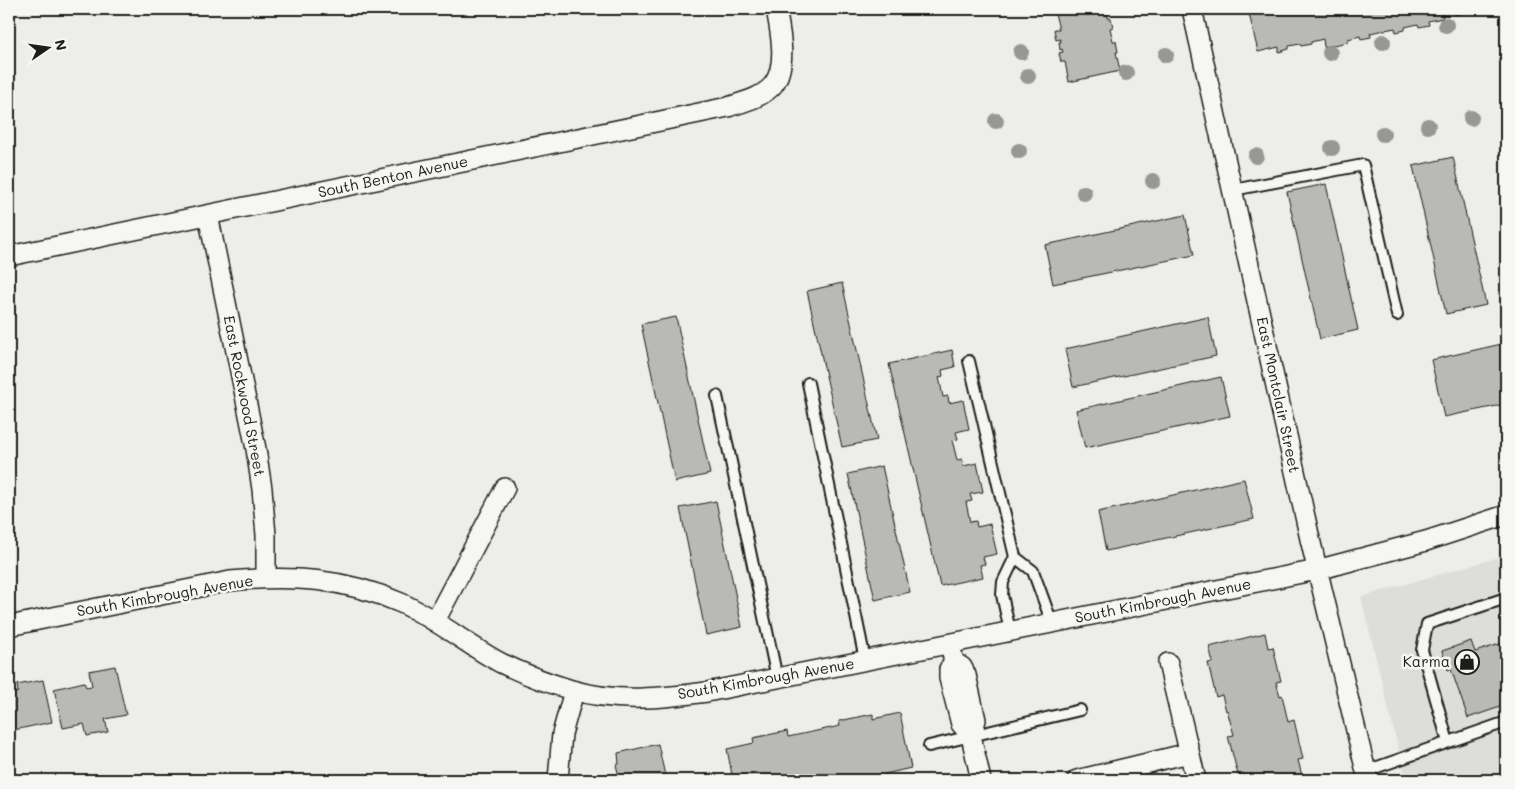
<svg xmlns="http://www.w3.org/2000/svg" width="1515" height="789" font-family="Mali,sans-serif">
	<rect width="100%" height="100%" fill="#edede9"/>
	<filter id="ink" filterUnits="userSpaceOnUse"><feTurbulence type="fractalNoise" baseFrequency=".02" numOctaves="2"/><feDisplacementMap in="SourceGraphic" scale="10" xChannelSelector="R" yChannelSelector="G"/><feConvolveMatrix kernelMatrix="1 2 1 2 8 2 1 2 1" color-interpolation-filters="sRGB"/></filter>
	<g filter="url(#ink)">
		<polygon fill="#ddddda" points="1506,555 1506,780 1406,780 1361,597"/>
		<g fill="#b9b9b6" stroke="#1c1c1c">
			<polygon points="1059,9 1106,9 1108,18 1111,18 1113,27 1110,28 1113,41 1116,41 1118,52 1116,52 1120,71 1069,82 1065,62 1061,62 1059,53 1063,52 1062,49 1060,50 1059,42 1061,42 1060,39 1056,40 1054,29 1059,29 1055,14 1059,13"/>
			<polygon points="1248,9 1470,9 1463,10 1464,13 1454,15 1453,12 1442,14 1443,18 1428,21 1429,25 1419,27 1418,24 1405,27 1405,30 1396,32 1395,28 1370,33 1371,37 1361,39 1360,36 1348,39 1348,42 1324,47 1323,39 1311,42 1311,44 1301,46 1300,44 1289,46 1289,49 1279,52 1279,47 1258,52"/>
			<polygon points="1453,157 1486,305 1446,314 1413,166"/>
			<polygon points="1326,184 1358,330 1320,339 1287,192"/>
			<polygon points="1185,215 1194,255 1053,284 1045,245"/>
			<polygon points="842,283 877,440 842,447 807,291"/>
			<polygon points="676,317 710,474 675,482 641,324"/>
			<polygon points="1208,317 1216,356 1073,387 1065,349"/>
			<polygon points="1506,343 1506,404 1444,417 1431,360"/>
			<polygon points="952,350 955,367 942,370 943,376 939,377 943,397 948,396 949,403 963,400 969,429 956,432 958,439 952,440 957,460 962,459 963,466 977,463 983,492 970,494 972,501 966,502 970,522 976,521 977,527 990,524 997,554 983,557 985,564 980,565 983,577 940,586 889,364"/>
			<polygon points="1221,377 1230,416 1085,448 1076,410"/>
			<polygon points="882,466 910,592 875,600 848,474"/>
			<polygon points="1244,479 1254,519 1106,551 1098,512"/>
			<polygon points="716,501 742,627 706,635 680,508"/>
			<polygon points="1265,633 1268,648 1273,647 1281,681 1276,682 1280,696 1282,695 1288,722 1294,720 1303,759 1298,760 1303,780 1245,780 1243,773 1238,775 1228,736 1234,735 1227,710 1226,711 1222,695 1216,697 1208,663 1213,662 1209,647"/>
			<polygon points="1471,641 1475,652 1506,642 1506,705 1468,718 1451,669 1448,670 1442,651"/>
			<polygon points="115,666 126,715 105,719 108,732 87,736 84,724 63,728 54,689 84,682 86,687 92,686 89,671"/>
			<polygon points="43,680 52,722 9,731 9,694 18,692 17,685"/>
			<polygon points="900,713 911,768 885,774 885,778 877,780 733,780 727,749 754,743 753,738 787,731 788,737 840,726 839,721 873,714 873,719"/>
			<polygon points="658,744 666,780 620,780 616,765 619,764 618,753"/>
		</g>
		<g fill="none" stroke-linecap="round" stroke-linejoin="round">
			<defs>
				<g id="lane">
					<polyline points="1233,190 1363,165 1397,315"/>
					<polyline points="969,361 1015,557 1033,571 1052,623"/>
					<polyline points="808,383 865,660"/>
					<polyline points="717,396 777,678"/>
					<polyline points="1010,631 1002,595 1003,582 1015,557"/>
					<polyline points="1448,742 1422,650 1427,624 1506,598"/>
					<polyline points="929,746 1080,710"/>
					<polyline points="1366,771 1506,722"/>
				</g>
				<g id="street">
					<polyline points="1192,9 1310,539 1368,780"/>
					<polyline points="208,215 256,449 262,489 266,535 266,578"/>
					<path d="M9,256L728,107C743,102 762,98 773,85C788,66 780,30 776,9"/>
					<polyline points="435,621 505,488"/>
					<path d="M9,626L230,581C291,575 344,578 401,603C437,619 467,645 501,663C524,674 548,683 572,690C616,703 663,698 707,692L1317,570L1426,541L1506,515"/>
					<polyline points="950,644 954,662 949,669 949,678 961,724 971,736 981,780"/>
					<polyline points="954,662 962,667 966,675 976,720 971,736"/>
					<polyline points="1168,663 1196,780"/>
					<polyline points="558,780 562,734 574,691"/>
					<polyline points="1077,780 1189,753"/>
				</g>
			</defs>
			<use href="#lane" stroke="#1c1c1c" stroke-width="14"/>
			<use href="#street" stroke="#1c1c1c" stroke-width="22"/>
			<use href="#lane" stroke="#f6f6f2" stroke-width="10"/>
			<use href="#street" stroke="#f6f6f2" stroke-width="19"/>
		</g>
		<g fill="#979795">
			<circle cx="1446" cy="25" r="8"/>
			<circle cx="1383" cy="42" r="8"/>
			<circle cx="1021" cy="52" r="8"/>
			<circle cx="1330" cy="53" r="8"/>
			<circle cx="1166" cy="55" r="8"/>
			<circle cx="1126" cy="73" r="8"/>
			<circle cx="1028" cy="76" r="8"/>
			<circle cx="1471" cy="118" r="8"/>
			<circle cx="996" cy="121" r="8"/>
			<circle cx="1428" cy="126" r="8"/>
			<circle cx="1383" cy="134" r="8"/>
			<circle cx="1332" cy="148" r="8"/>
			<circle cx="1019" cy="151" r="8"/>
			<circle cx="1256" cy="156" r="8"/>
			<circle cx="1153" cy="181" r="8"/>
			<circle cx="1084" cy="193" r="8"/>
		</g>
	</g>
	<defs>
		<symbol id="shop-ring" viewBox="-11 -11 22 22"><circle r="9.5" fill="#f6f6f2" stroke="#1c1c1c" stroke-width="1.5"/><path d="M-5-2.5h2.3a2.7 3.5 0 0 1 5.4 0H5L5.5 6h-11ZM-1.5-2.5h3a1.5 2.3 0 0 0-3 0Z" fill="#1c1c1c"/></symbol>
	</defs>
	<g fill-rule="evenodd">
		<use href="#shop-ring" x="1453" y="648" width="28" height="28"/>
	</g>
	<g text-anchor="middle" stroke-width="5" stroke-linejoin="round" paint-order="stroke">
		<g font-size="15" fill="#1c1c1c" stroke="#f6f6f2">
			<text transform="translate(393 177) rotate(-12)" y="5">South Benton Avenue</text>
			<text transform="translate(1278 395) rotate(78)" y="5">East Montclair Street</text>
			<text transform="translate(244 396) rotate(79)" y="5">East Rockwood Street</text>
			<text transform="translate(165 596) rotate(-10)" y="5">South Kimbrough Avenue</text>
			<text transform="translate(1163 601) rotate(-11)" y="5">South Kimbrough Avenue</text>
			<text transform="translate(766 679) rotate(-10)" y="5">South Kimbrough Avenue</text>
		</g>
		<g font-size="15" fill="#1c1c1c" stroke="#f6f6f2" text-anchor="end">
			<text x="1450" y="667">Karma</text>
		</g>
	</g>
	<rect width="1515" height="789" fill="none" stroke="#f6f6f2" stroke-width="30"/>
	<rect x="15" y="15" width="1485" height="759" fill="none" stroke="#1c1c1c" stroke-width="2" filter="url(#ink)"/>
	<g transform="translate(48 48) rotate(77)" stroke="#f6f6f2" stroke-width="4" paint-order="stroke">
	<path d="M0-4L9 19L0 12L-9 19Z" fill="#1c1c1c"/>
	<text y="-8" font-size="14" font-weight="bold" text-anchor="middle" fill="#1c1c1c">N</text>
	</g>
</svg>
